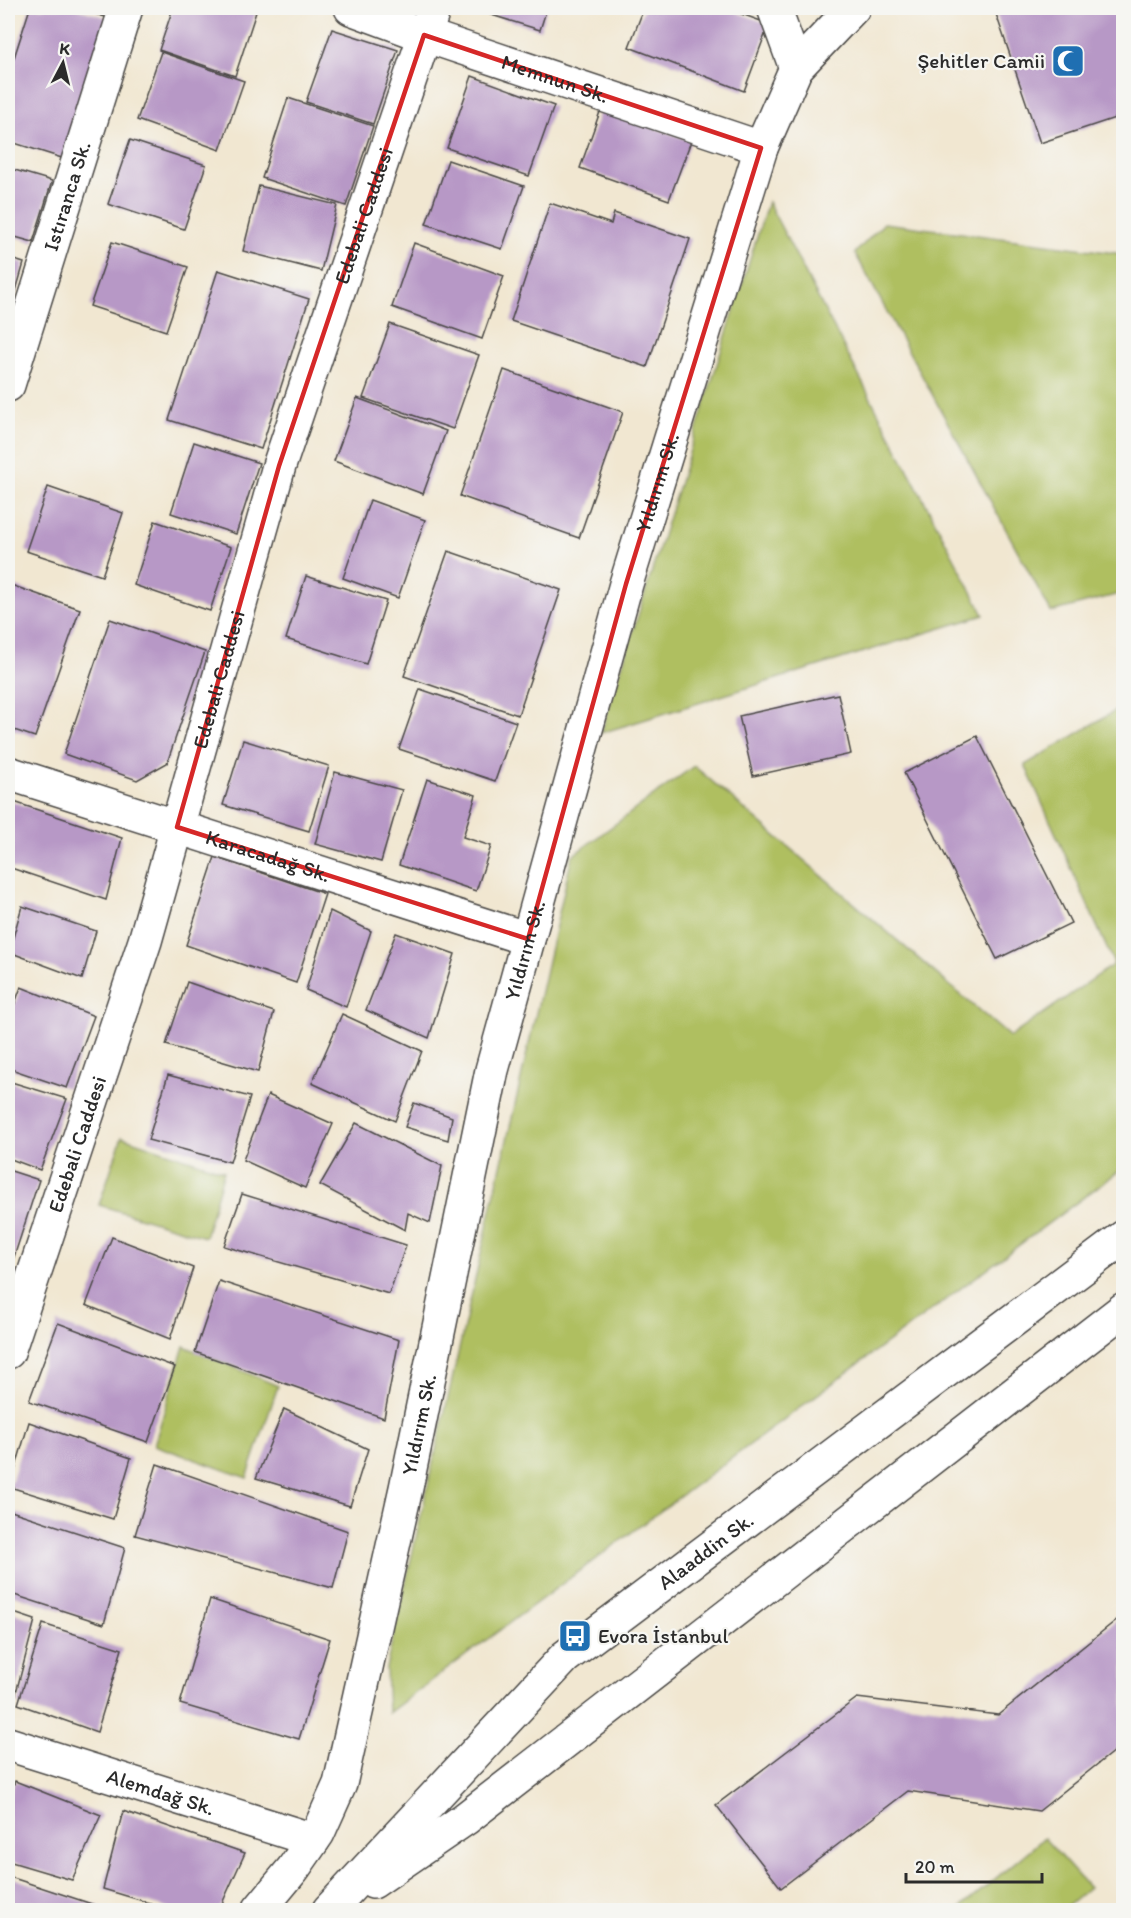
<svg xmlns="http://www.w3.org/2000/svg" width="1131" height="1918" font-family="Itim,sans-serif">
	<rect width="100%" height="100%" fill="#f6f6f2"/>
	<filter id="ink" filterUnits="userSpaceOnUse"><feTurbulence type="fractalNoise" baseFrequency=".0167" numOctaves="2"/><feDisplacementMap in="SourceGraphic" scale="12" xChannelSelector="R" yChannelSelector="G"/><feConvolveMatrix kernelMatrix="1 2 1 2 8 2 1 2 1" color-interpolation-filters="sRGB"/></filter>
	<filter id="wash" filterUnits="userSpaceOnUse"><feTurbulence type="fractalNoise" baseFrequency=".008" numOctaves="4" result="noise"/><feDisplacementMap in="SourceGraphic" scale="24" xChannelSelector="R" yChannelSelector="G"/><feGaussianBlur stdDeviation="1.35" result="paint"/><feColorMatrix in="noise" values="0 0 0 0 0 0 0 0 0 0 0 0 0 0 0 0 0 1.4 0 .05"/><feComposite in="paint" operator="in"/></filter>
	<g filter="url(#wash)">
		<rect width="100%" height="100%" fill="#f1e7d1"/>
		<g fill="#afbf61" stroke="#6d7546" stroke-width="1.5">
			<polygon points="768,202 984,615 601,733"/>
			<polygon points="884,223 1123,254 1123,593 1051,612 855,253"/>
			<polygon points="1123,706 1123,1168 388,1713 386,1668 572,856 694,766 1010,1037 1114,964 1025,765"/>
			<polygon points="122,1137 224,1171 205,1237 99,1205"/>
			<polygon points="184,1346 278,1386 247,1478 154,1445"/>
			<polygon points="1044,1838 1089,1888 1063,1910 958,1910"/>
		</g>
		<g id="blocks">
			<g fill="#b798c6">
				<polygon points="30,8 74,8 109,18 65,159 8,141 8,63 12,64"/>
				<polygon points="173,8 244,8 256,12 235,76 159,50"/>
				<polygon points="469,8 547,8 540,30"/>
				<polygon points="644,8 725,8 769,24 744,91 629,47"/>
				<polygon points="994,8 1124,8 1124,115 1040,143"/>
				<polygon points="332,29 398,50 373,124 306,102"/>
				<polygon points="161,52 244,81 220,150 137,120"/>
				<polygon points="472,76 554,106 529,176 447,148"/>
				<polygon points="288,98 373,126 346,206 262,178"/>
				<polygon points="601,109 691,141 669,200 580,168"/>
				<polygon points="130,140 206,165 184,229 108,204"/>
				<polygon points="448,160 524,186 502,249 426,224"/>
				<polygon points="8,168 52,181 33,242 8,235"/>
				<polygon points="259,186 337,205 321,271 243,251"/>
				<polygon points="550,203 611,224 614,213 690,239 647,367 511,321"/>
				<polygon points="112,242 188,267 166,331 90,306"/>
				<polygon points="414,243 504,276 482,339 392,307"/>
				<polygon points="8,258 24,263 8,318"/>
				<polygon points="218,270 309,299 261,449 169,420"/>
				<polygon points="390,324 479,355 453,429 363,398"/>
				<polygon points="504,370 623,412 579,538 460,496"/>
				<polygon points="357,398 446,431 423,494 334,461"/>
				<polygon points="194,442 259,463 236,534 171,513"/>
				<polygon points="48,487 123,513 102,576 26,551"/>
				<polygon points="370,500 425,520 398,598 343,578"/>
				<polygon points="155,521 231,547 210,611 134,585"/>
				<polygon points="448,551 561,590 518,715 404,676"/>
				<polygon points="306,576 386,601 366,664 286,639"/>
				<polygon points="8,584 80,609 35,737 8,728"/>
				<polygon points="110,619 205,652 167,763 137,780 64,754"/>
				<polygon points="420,689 516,722 495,781 399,749"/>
				<polygon points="838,694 851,754 753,776 739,716"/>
				<polygon points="977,736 1071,923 997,959 904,773"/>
				<polygon points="243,740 329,766 309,831 223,805"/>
				<polygon points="335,772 402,790 381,862 315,844"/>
				<polygon points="427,779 476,795 463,837 491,846 476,891 399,865"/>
				<polygon points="8,800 122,838 106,900 8,867"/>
				<polygon points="215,857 325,894 296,983 186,945"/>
				<polygon points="22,906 96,931 82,979 9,952"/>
				<polygon points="330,911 371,931 346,1007 306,990"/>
				<polygon points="396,933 455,954 429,1038 366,1010"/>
				<polygon points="187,982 274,1012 258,1072 166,1045"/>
				<polygon points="21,987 94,1016 67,1088 8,1068 8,1022"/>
				<polygon points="342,1014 422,1051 395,1121 312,1083"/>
				<polygon points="168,1075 250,1097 230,1162 148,1140"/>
				<polygon points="8,1081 67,1099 40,1170 8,1158"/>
				<polygon points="268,1095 333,1124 305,1188 243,1160"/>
				<polygon points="414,1103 452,1117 448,1140 405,1127"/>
				<polygon points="356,1123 442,1166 430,1223 408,1213 405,1230 320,1185"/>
				<polygon points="8,1170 39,1180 14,1257 8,1254"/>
				<polygon points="242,1194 406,1245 389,1294 224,1246"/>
				<polygon points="112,1237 193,1268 170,1339 86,1305"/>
				<polygon points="219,1281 399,1340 384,1418 195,1352"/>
				<polygon points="58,1323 175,1367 148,1442 29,1401"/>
				<polygon points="284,1409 368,1449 350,1506 256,1478"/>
				<polygon points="29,1422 131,1458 113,1519 10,1487"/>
				<polygon points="157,1464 348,1531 333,1588 135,1535"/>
				<polygon points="8,1510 125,1548 104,1624 8,1593"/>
				<polygon points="210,1599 330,1639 299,1739 180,1704"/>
				<polygon points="8,1611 35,1620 12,1708 8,1707"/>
				<polygon points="1124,1614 1124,1743 1039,1811 908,1791 781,1888 716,1805 857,1698 998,1715"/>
				<polygon points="43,1624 122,1649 97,1732 18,1704"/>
				<polygon points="15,1781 101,1815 72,1880 8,1861 8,1799"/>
				<polygon points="123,1811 245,1853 219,1910 173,1910 103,1889"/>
				<polygon points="10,1877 110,1910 8,1910 8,1883"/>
			</g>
		</g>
	</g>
	<g filter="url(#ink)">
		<use href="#blocks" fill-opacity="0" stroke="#494744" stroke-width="1.5"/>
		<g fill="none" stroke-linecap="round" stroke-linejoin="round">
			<defs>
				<g id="minor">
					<path id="s1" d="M351,8L424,35L761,148"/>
					<polyline points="774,8 796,68"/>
					<path id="s2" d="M8,385L126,8"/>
					<path id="s3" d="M8,773L528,939"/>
					<path id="s4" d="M8,1352L145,941L279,466L434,8"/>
					<path id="s5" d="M8,1744L313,1840"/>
				</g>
				<g id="tertiary">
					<polyline points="373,1882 465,1819 1124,1309"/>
					<path id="s6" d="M259,1910L293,1869L318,1833L340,1784L406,1488L492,1070L626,584L761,148L796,68L853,8"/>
					<path id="s7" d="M329,1910L565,1657L1124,1237"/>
				</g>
			</defs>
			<use href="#minor" stroke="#494744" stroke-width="36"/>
			<use href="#tertiary" stroke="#494744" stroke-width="36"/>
			<use href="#minor" stroke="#fff" stroke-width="33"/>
			<use href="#tertiary" stroke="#fff" stroke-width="33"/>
		</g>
	</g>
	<path fill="none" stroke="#d62828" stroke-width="4.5" stroke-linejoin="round" d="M424,35L761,148L626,584L528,939L177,827L279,466Z"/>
	<defs>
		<symbol id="mosque-square" viewBox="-11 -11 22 22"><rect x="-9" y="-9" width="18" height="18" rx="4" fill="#1f6fb2" stroke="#f6f6f2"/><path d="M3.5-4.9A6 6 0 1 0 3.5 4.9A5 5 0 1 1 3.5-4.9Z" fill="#fff"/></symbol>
		<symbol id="bus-square" viewBox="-11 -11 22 22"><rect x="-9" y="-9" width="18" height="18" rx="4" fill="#1f6fb2" stroke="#f6f6f2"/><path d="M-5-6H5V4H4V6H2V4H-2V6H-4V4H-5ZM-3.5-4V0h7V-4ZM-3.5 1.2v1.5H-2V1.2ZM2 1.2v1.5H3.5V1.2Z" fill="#fff"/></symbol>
	</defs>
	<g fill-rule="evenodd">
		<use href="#mosque-square" x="1049" y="42" width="38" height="38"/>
		<use href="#bus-square" x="556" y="1617" width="38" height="38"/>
	</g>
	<g text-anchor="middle" stroke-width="4.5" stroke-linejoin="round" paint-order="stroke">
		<g font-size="21" fill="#2b2b2b" stroke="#f6f6f2" text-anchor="end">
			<text x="1045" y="68">Şehitler Camii</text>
			<text x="598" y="1643" text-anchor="start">Evora İstanbul</text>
		</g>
		<g font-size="21" fill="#2b2b2b" stroke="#f6f6f2">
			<text dy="7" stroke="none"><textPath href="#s1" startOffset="216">Memnun Sk.</textPath></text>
			<text dy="7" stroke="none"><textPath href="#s2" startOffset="198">Istıranca Sk.</textPath></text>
			<text dy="7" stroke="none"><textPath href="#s4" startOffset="1191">Edebali Caddesi</textPath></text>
			<text dy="7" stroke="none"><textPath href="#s6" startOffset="1491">Yıldırım Sk.</textPath></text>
			<text dy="7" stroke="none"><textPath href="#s4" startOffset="705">Edebali Caddesi</textPath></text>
			<text dy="7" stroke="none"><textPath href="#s3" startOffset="273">Karacadağ Sk.</textPath></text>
			<text dy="7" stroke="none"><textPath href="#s6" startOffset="1005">Yıldırım Sk.</textPath></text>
			<text dy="7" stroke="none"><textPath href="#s4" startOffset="219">Edebali Caddesi</textPath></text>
			<text dy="7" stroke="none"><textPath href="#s6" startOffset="519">Yıldırım Sk.</textPath></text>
			<text dy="7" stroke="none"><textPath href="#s7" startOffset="522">Alaaddin Sk.</textPath></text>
			<text dy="7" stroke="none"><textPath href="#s5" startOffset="160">Alemdağ Sk.</textPath></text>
		</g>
	</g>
	<rect width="1131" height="1918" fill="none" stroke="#f6f6f2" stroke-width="30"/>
	<g transform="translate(63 63) rotate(7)" stroke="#f6f6f2" stroke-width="4.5" paint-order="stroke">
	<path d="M0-4.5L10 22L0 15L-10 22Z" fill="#2b2b2b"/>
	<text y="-9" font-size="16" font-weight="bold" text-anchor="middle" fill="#2b2b2b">K</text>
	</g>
	<path d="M906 1873v9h136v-9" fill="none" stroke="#2b2b2b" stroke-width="3"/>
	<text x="915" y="1873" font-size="18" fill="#2b2b2b" stroke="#f6f6f2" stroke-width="4.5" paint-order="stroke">20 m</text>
</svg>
